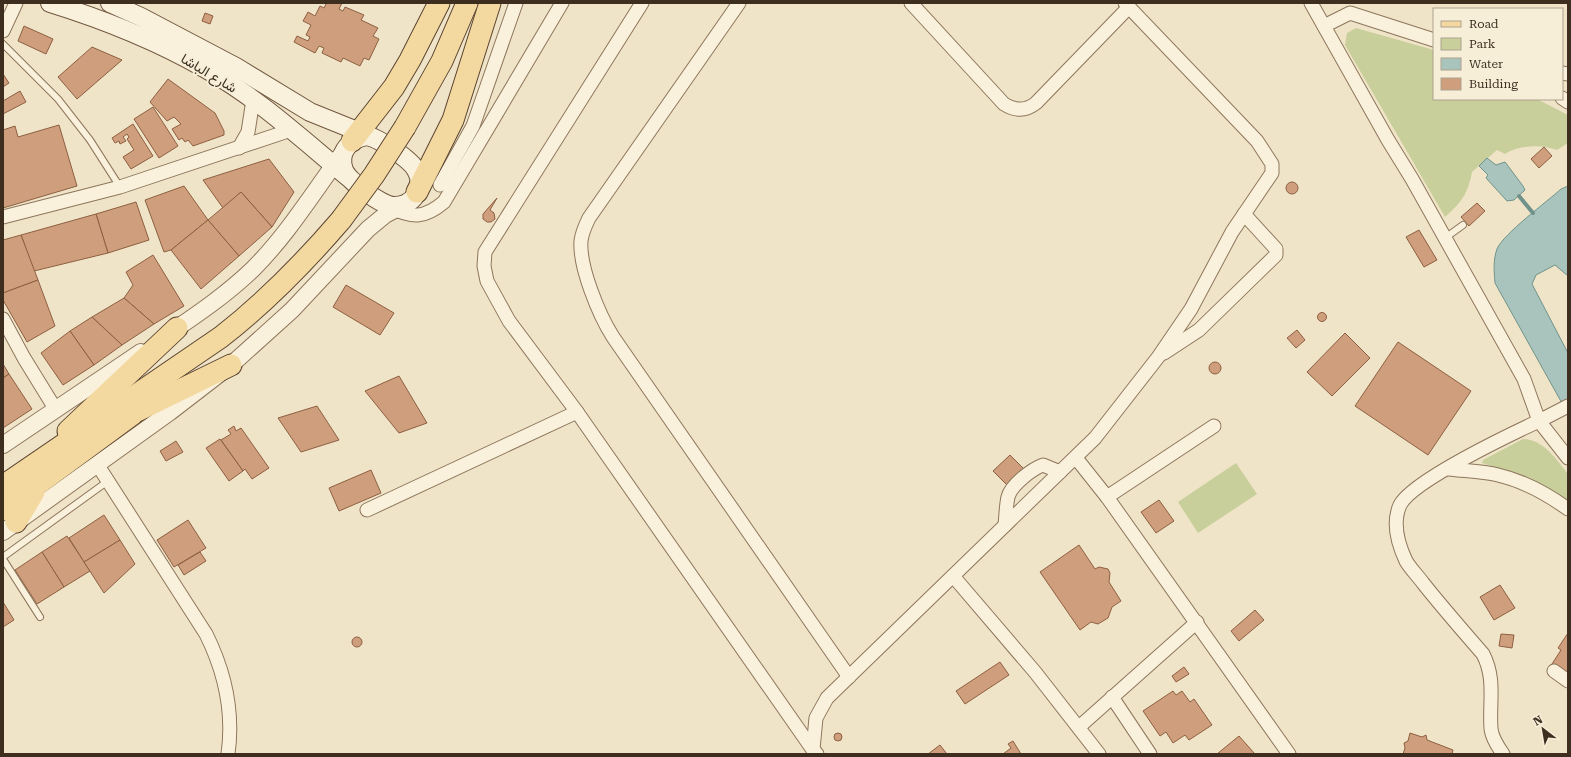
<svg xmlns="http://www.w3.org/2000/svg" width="1571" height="757" font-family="'Roboto Serif',Vazirmatn,serif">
	<rect width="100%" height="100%" fill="#f0e4c8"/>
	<g fill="#c9cf9b">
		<path d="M1356,28L1434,50V99H1537L1568,115V143L1557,150C1541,144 1520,145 1505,154L1497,150L1472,172C1468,194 1461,203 1445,217L1345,45L1347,33Z"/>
		<path d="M1523,439C1543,439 1557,460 1568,474V501L1527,478L1482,463L1483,460Z"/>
		<polygon points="1236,463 1257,494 1198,533 1178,502"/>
	</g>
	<g fill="#a9c4bc" stroke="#6f938a">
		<polygon points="1487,158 1496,165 1505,162 1523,186 1525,190 1514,200 1507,201 1486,178 1488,175 1479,166"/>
		<path d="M1568,186V276L1555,265L1536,275L1532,284L1568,353V414L1495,283C1494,271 1493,260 1497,249C1503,234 1548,201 1561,189Z"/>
	</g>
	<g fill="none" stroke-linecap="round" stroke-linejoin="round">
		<polyline stroke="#6f938a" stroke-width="4" points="1519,196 1533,213"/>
	</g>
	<g fill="#cf9f7d" stroke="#8d5f41">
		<polygon points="324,3 342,3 339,9 343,11 345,7 364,15 361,20 378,28 373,36 379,39 369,60 364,58 360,66 343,58 341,62 322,53 324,48 319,46 315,53 294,42 297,36 308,41 310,37 306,35 311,25 303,21 308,12 315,16 320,6 324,8 326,4"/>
		<polygon points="205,13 213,16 210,24 202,21"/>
		<polygon points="24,26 53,39 46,54 18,41"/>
		<polygon points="92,47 122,60 77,99 58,77"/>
		<polygon points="3,74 9,83 3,87"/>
		<polygon points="168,79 215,113 224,131 224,135 193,146 188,140 185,142 182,138 179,140 172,129 181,124 174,117 167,121 150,102"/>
		<polygon points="20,91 26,102 3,114 3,101"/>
		<polygon points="153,107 178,146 159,158 134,119"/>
		<polygon points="133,124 153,156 131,169 123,157 134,150 127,139 129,137 127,134 123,137 126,141 120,144 119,141 115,143 112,138"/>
		<polygon points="59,125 77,186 3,208 3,130 15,126 18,137"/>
		<polygon points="1544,147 1552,156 1539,168 1531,159"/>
		<polygon points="269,159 294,192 272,227 241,192 223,208 203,180"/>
		<circle cx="1292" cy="188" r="6"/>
		<polygon points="184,186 208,220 171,250 164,252 145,200"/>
		<polygon points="241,192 272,227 239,256 208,220"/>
		<polygon points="497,198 490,210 494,213 495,219 491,222 487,222 483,219 483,214"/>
		<polygon points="136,202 149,240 108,253 96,214"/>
		<polygon points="1477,203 1485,211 1469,226 1461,217"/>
		<polygon points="96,214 108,253 34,271 21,235"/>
		<polygon points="208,220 239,256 201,289 171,250"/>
		<polygon points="1419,230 1437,260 1424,267 1406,237"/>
		<polygon points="21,235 38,280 3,293 3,240"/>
		<polygon points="153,255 184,306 154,324 124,298 133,285 126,272"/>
		<polygon points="38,280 55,326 27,342 3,300 3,293"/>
		<polygon points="346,285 394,313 380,335 333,307"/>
		<polygon points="124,298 154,324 122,345 92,317"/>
		<circle cx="1322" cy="317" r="4.5"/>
		<polygon points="92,317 122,345 94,365 70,331"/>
		<polygon points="1297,330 1305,340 1296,348 1287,338"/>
		<polygon points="70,331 94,365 63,385 41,353"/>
		<polygon points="1345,333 1370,358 1332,396 1307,372"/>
		<polygon points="1398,342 1471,391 1428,455 1355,406"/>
		<circle cx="1215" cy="368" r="6"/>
		<polygon points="3,364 9,374 3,378"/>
		<polygon points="9,374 32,409 3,428 3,378"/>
		<polygon points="399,376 427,423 399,433 365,391"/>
		<polygon points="317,406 339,440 301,452 278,418"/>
		<polygon points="234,426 236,431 241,428 269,468 252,479 245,469 243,471 221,440 231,434 228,430"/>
		<polygon points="220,439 243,471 229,481 206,448"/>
		<polygon points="176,441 183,452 166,461 160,451"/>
		<polygon points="1010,455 1024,469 1007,485 993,471"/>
		<polygon points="371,470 381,493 339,511 329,488"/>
		<polygon points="1159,500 1174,521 1156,533 1141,512"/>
		<polygon points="104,515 120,540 84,562 69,538"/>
		<polygon points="188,520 206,548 174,567 157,540"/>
		<polygon points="67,536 90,571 64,587 42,552"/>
		<polygon points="120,540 135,564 104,593 84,562"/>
		<polygon points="1079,545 1095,569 1099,567 1108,569 1110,573 1109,582 1121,601 1112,607 1108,618 1098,624 1091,622 1080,630 1040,572"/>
		<polygon points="42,552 64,587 37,604 15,570"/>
		<polygon points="200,552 206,561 184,575 178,565"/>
		<polygon points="1500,585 1515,608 1494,620 1480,597"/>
		<polygon points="3,602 14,620 3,627"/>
		<polygon points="1255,610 1264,620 1239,641 1231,631"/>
		<polygon points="1568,633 1568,675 1552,664 1561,650 1558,648"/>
		<polygon points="1501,634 1514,635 1512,648 1499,646"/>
		<circle cx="357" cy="642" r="5"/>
		<polygon points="1000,662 1009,675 965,704 956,691"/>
		<polygon points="1184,667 1189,674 1176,682 1172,676"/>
		<polygon points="1173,691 1176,695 1182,691 1190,702 1194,699 1212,725 1189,740 1185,735 1173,743 1166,732 1160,736 1143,711"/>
		<polygon points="1410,733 1422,737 1426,735 1427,740 1453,750 1452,754 1403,754 1405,748 1404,743 1408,741"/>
		<circle cx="838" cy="737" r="4"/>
		<polygon points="1239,736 1255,754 1217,754"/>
		<polygon points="1013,741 1021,754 1003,754 1011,748 1008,744"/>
		<polygon points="940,745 947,754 928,754"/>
	</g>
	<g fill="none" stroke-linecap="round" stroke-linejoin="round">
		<defs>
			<g id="service">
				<polyline points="3,44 58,99 90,140 120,187"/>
				<polyline points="1445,238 1463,225"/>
				<polyline points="3,557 108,481"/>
				<polyline points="3,559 40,617"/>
			</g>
			<g id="minor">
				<polyline points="642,3 485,252 484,266 487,281 509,321 577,412 813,750"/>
				<path d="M739,3L589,218C585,226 582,233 581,241C579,267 599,315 613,337L849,677"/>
				<path d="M911,3L1004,104C1015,111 1026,111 1036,103L1129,7"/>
				<path d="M1311,3L1388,140L1412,179L1524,379L1539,421C1511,434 1412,481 1400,505C1392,523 1398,544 1406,561C1410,568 1417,575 1423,583C1442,607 1463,631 1483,654C1496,679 1489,702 1491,729C1492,737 1498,747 1503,754"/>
				<polyline points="1324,26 1350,13 1434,40"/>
				<polyline points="3,31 16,3"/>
				<polyline points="1562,73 1568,74"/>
				<polyline points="1562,98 1568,102"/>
				<polyline points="239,148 248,132 253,100"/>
				<polyline points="440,185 473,126 516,3"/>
				<path d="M389,207C412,218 424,219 444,202L562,3"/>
				<polyline points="3,217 120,187 291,130"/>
				<polyline points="3,319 24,358 56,410"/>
				<polyline points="1164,353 1199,330 1276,255 1276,249 1244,214"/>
				<polyline points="1568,406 1539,421 1568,458"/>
				<polyline points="1076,458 1107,497 1289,754"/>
				<path d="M97,464L206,634C225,672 234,711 228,754"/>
				<path d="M1449,469C1465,471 1482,471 1498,475C1524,481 1547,494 1568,509"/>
				<polyline points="1107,497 1214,426"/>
				<polyline points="367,510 577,412"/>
				<path d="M1005,525C1006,516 1006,506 1008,497C1011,485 1032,469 1043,465L1060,472"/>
				<polyline points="953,576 1035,672 1099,754"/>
				<polyline points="1554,671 1568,681"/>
				<polyline points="1112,697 1150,754"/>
				<polyline points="1079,727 1197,622"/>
				<polyline points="817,754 813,749 816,718 827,698 1095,438 1159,356 1191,309 1232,232 1272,173 1272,164 1257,141 1125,3"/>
			</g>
			<g id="tertiary">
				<path d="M168,334C198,314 227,294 253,269C287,235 313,193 341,155"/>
				<polyline points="3,445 141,352"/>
				<polyline points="3,532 170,412 231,365 292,310 368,229 385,215 406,204"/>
			</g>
			<g id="secondary">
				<path d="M50,3C105,20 157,41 206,69C258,98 303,140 348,177"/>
				<polyline points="110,3 141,17 236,67 310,112 372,137"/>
				<path d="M367,136C379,138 411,160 416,170C421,178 420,188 415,196C410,203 403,206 394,206C382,206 348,181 344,170C337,152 351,138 367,136Z"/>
			</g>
			<g id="primary">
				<polyline points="405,127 442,61 467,3"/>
				<polyline points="352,141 394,87 410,60 439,3"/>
				<polyline points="417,192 453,120 490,3"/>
				<polyline points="137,411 231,365"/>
				<polyline points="68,431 177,328"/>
				<path d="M3,486L221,337C266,302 304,263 341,220"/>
				<polyline points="3,510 133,414"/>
				<polyline points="16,522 34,492"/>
			</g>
		</defs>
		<use href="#service" stroke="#8d765c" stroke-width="8"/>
		<use href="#minor" stroke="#8d765c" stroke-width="15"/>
		<use href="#tertiary" stroke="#8d765c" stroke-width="18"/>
		<use href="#secondary" stroke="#6f573f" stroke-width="20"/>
		<use href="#primary" stroke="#5b4430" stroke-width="23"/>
		<use href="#service" stroke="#faf1dc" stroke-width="6"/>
		<use href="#minor" stroke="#faf1dc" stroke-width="13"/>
		<use href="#tertiary" stroke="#faf1dc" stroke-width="16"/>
		<use href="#secondary" stroke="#faf1dc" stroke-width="18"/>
		<use href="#primary" stroke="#f3d9a0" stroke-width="21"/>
		<defs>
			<polyline id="primary-bridge" points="341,220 374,175 405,127"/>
		</defs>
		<use href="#primary-bridge" stroke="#5b4430" stroke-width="23" stroke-linecap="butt"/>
		<use href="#primary-bridge" stroke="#f3d9a0" stroke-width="21"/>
	</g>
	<g text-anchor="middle" stroke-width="4" stroke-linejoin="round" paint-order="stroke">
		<g font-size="14" fill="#3d2e20" stroke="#f7eed8">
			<text transform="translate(209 73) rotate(31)" y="5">شارع الباشا</text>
		</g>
	</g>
	<rect width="1571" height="757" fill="none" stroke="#3d2e20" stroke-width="8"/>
	<rect x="1433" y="8" width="130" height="92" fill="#f7eed8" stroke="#ada18e"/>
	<rect x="1441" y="21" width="20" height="6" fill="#f3d9a0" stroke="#ada18e"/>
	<text x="1469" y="28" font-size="12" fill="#3d2e20">Road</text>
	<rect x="1441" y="38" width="20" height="12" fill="#c9cf9b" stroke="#ada18e"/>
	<text x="1469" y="48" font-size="12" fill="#3d2e20">Park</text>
	<rect x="1441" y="58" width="20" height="12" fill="#a9c4bc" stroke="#ada18e"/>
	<text x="1469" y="68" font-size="12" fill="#3d2e20">Water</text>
	<rect x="1441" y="78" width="20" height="12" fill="#cf9f7d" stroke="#ada18e"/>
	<text x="1469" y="88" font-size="12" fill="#3d2e20">Building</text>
	<g transform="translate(1543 729) rotate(329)" stroke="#f7eed8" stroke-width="3" paint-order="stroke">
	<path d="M0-3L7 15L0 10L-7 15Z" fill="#3d2e20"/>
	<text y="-6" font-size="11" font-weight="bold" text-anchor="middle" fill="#3d2e20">N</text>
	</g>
</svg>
